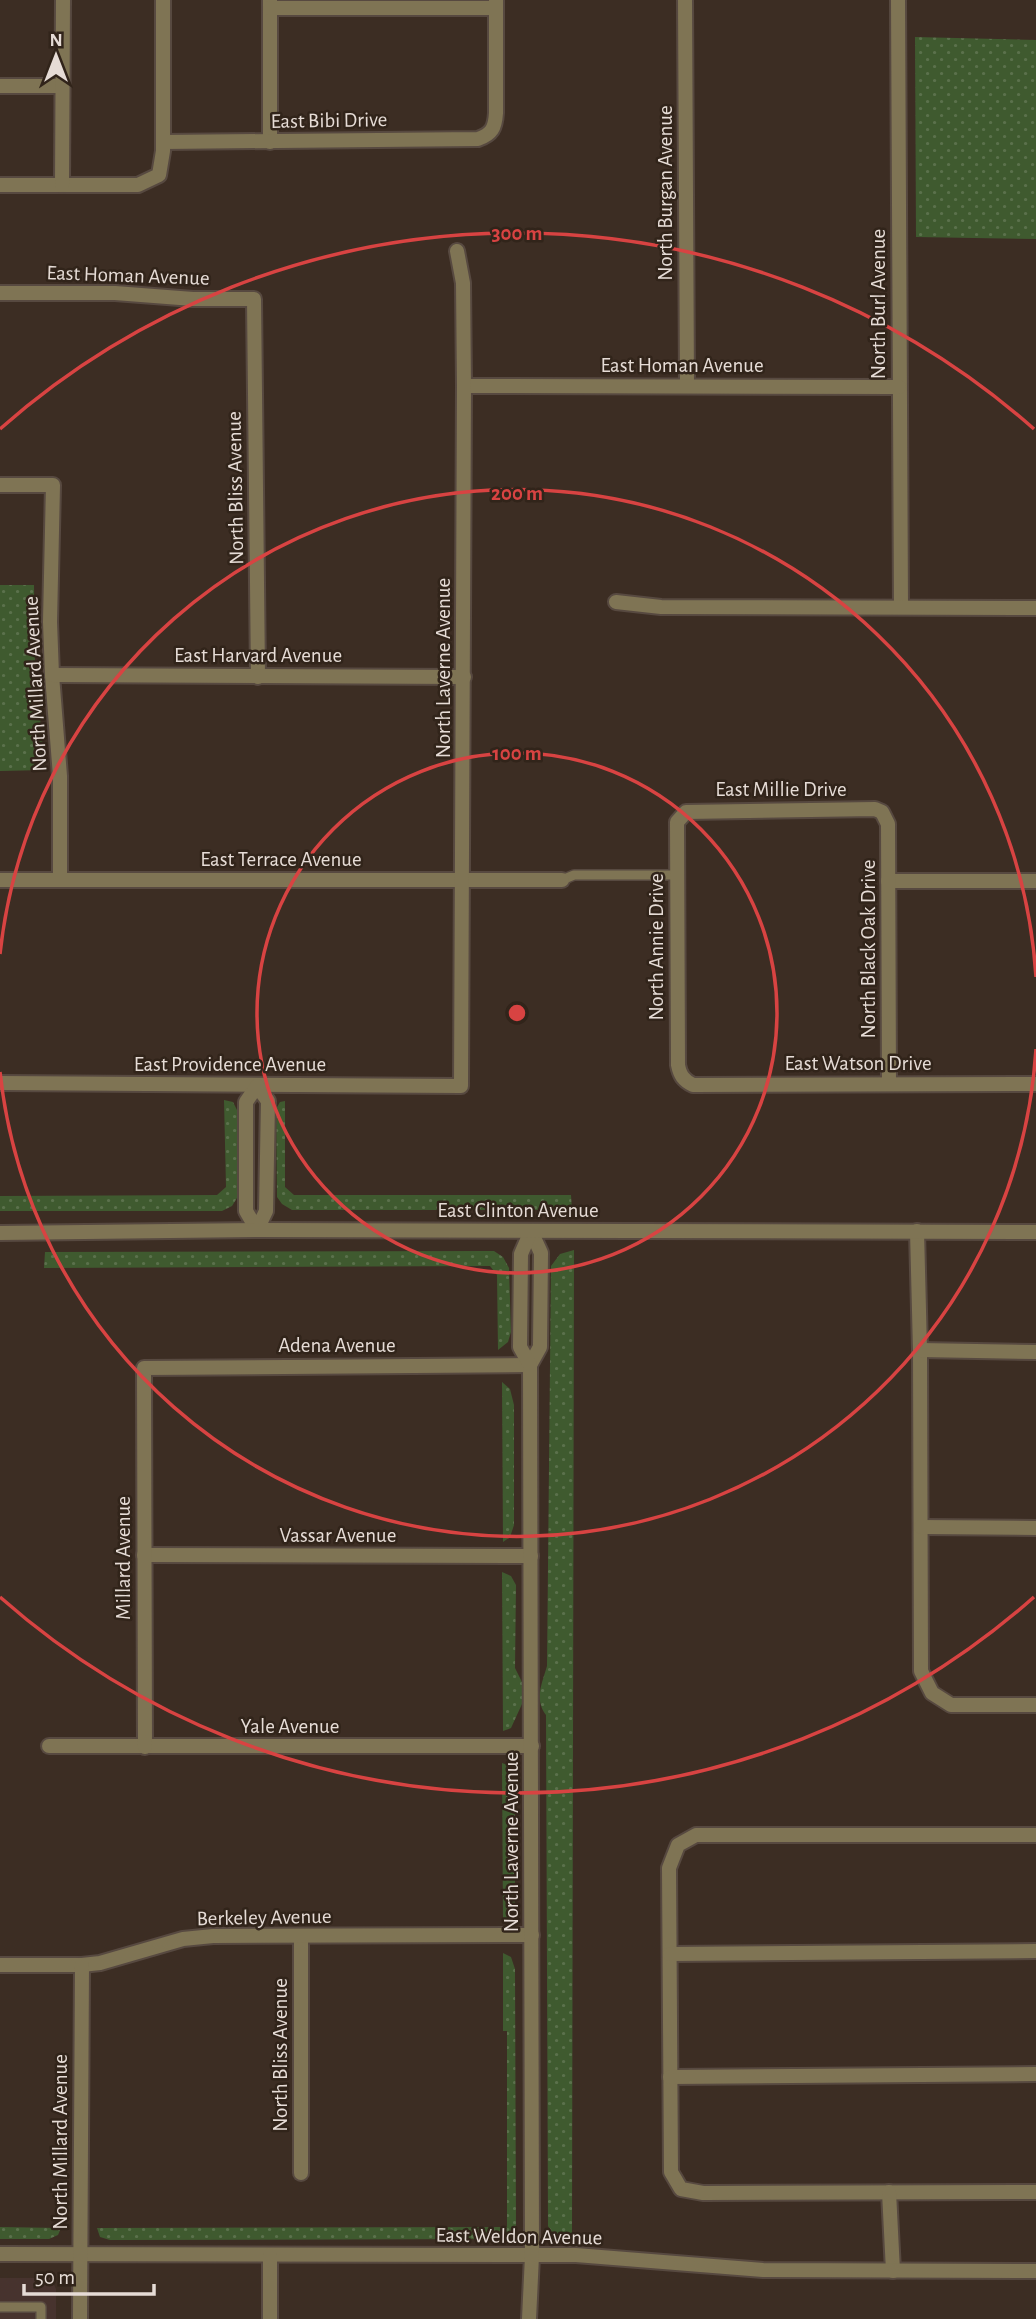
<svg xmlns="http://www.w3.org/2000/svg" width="1036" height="2319" font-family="'Alegreya Sans',sans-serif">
	<defs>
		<pattern id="green-dots" width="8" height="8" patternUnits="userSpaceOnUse" patternTransform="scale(1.75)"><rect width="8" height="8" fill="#3f5a2f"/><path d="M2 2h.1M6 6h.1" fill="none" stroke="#5b714c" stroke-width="1.8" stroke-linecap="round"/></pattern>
	</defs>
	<rect width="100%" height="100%" fill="#3c2d23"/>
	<polygon fill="#47332e" points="0,2278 51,2278 56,2289 56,2319 0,2319"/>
	<g fill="url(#green-dots)">
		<polygon points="915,37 1036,40 1036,239 916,237"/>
		<polygon points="0,585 34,585 35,665 45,770 0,771"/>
		<polygon points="224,1100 233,1102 237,1110 237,1198 232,1206 222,1211 0,1211 0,1196 217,1195 226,1187"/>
		<polygon points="285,1101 285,1187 294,1195 571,1195 572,1210 292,1210 282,1204 277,1197 276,1109 280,1102"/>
		<path d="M574,1250L572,2238C560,2238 553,2237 548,2226L546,1715C534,1699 542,1684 547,1666L551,1266L560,1254Z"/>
		<polygon points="494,1251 503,1257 509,1268 511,1332 508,1342 498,1350 497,1275 490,1266 44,1268 45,1252"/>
		<polygon points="502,1382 510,1389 514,1405 514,1525 510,1537 503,1542"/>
		<polygon points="502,1572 511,1576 516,1585 515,1668 522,1682 522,1704 511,1728 503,1731"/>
		<polygon points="502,1763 510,1766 515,1776 515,1905 510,1917 503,1920"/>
		<polygon points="503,1953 511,1957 515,1969 516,2227 511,2235 502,2239 110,2240 100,2237 97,2228 507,2227 507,2031 503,2031"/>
		<polygon points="0,2227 61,2228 58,2235 49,2239 0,2239"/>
	</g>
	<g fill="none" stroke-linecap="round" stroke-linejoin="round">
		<defs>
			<g id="service">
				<polyline points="562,880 574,875 677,875"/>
				<polyline points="0,2307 41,2307 41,2319"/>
			</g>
			<g id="minor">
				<polyline points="685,0 687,386"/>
				<polyline points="898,0 901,607"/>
				<polyline points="270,1 270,142"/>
				<polyline points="270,8 496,8"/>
				<polyline points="0,86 62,86"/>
				<path d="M163,142L478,139C492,134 495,128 496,113V0"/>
				<polyline points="0,185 138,185 159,175 163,151 163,0"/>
				<polyline points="62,185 63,0"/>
				<polyline points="0,293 115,293 193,299 254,299 258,677"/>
				<polyline points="464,386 899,387"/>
				<polyline points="0,485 53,485 50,622 52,675 60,776 60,880"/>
				<polyline points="616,602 661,607 1036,608"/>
				<polyline points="52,675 464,677"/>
				<polyline points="0,880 562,880"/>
				<polyline points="888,881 1036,881"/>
				<polyline points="0,1083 461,1086 464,386 463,283 457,251"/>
				<path d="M889,1084L888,824L882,812L875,809L686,812L677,822L678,1065C680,1075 683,1080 693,1085L1036,1084"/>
				<polygon points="257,1086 268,1101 266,1211 257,1230 246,1211 246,1102"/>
				<polyline points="917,1231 920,1350 921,1671 932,1693 951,1705 1036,1705"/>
				<polyline points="920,1350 1036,1352"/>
				<polyline points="530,1365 540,1347 541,1253 531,1231"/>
				<polyline points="921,1527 1036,1528"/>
				<polyline points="144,1555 531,1556"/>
				<polyline points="49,1746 532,1746"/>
				<polyline points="145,1747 144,1368 530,1365"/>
				<polyline points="1036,1835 696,1835 678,1845 669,1868 671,2172 681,2189 703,2193 1036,2192"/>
				<polyline points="301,1937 301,2173"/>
				<polyline points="670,1954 1036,1951"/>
				<polyline points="0,1965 82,1965 100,1963 183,1939 213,1936 532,1935"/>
				<polyline points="670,2077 1036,2074"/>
				<polyline points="889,2192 893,2271"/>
				<polyline points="0,2254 576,2255 763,2270 1036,2271"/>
				<polyline points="270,2255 270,2319"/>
				<polyline points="80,2319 82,1965"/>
				<polyline points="529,2319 532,2256 530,1365 520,1347 521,1254 531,1231"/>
			</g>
			<polyline id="tertiary" points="0,1233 257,1230 1036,1232"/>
		</defs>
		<use href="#service" stroke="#574940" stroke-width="12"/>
		<use href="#minor" stroke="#574940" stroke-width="18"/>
		<use href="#tertiary" stroke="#574940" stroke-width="18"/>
		<use href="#service" stroke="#7f7454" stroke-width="9"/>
		<use href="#minor" stroke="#7f7454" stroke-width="14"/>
		<use href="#tertiary" stroke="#7f7454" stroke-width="14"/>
	</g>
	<g fill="none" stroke="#d84342" stroke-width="3.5">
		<circle cx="517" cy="1013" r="260"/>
		<path d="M1036 1049A520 520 0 0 1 0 1072M0 954A520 520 0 0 1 1036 977"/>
		<path d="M1034 1597A780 780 0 0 1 0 1597M0 429A780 780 0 0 1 1034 429"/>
	</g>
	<g text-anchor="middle" stroke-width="5" stroke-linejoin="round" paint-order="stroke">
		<g font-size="21" fill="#e6dcd6" stroke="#31241a">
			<text transform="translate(329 120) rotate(-1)" y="7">East Bibi Drive</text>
			<text transform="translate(665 193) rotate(-90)" y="7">North Burgan Avenue</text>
			<text transform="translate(128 275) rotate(2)" y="7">East Homan Avenue</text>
			<text transform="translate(878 304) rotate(-90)" y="7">North Burl Avenue</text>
			<text x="682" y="372">East Homan Avenue</text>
			<text transform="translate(235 488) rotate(-91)" y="7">North Bliss Avenue</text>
			<text x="258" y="662">East Harvard Avenue</text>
			<text transform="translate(443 668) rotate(-90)" y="7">North Laverne Avenue</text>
			<text transform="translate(35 684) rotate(-93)" y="7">North Millard Avenue</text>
			<text x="781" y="796">East Millie Drive</text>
			<text x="281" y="866">East Terrace Avenue</text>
			<text transform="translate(656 947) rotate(-90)" y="7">North Annie Drive</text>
			<text transform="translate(868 949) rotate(-90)" y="7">North Black Oak Drive</text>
			<text x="858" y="1070">East Watson Drive</text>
			<text x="230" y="1071">East Providence Avenue</text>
			<text x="518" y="1217">East Clinton Avenue</text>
			<text x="337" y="1352">Adena Avenue</text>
			<text x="338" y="1542">Vassar Avenue</text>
			<text transform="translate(123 1558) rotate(-90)" y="7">Millard Avenue</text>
			<text x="290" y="1733">Yale Avenue</text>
			<text transform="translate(511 1842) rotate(-90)" y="7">North Laverne Avenue</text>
			<text transform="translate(264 1917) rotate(-1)" y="7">Berkeley Avenue</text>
			<text transform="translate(280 2055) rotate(-90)" y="7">North Bliss Avenue</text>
			<text transform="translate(60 2142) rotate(-90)" y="7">North Millard Avenue</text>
			<text transform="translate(519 2236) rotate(1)" y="7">East Weldon Avenue</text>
		</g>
	</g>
	<circle cx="517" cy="1013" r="10" fill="#d84342" stroke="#31241a" stroke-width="3.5"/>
	<g font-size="21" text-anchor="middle" font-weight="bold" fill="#d84342" stroke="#31241a" stroke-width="5" stroke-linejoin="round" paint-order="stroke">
		<text x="517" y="240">300 m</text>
		<text x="517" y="500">200 m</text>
		<text x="517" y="760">100 m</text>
	</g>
	<g transform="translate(56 56)" stroke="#31241a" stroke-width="5" paint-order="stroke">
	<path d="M0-5L12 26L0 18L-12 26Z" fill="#e6dcd6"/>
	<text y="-10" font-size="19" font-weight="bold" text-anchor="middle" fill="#e6dcd6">N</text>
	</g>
	<path d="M24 2284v10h130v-10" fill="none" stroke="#e6dcd6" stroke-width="3.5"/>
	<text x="35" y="2284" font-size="21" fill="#e6dcd6" stroke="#31241a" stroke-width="5" paint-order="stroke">50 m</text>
</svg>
